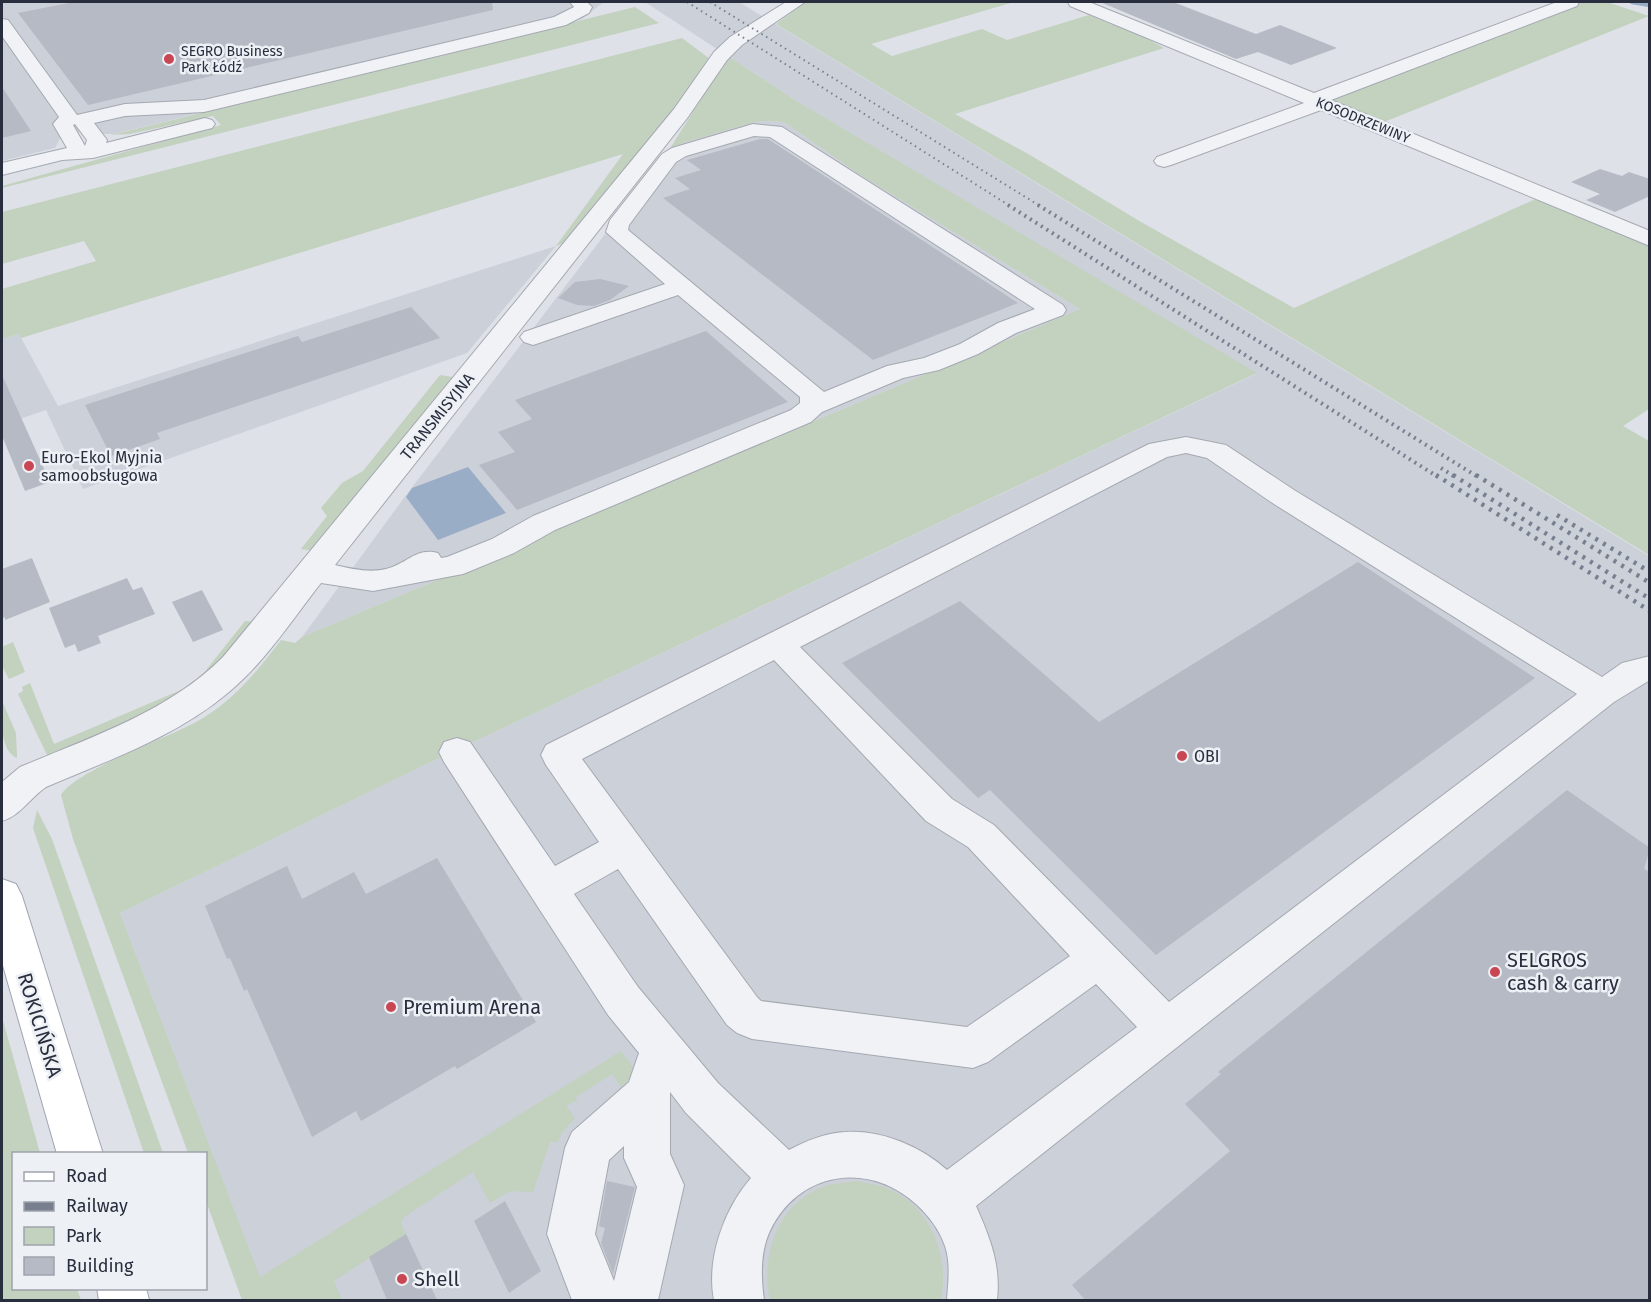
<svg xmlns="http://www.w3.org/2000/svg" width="1651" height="1302" font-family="'Fira Sans',sans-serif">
	<rect width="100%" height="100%" fill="#dee1e7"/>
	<g fill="#ccd0d9">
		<polygon points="2,2 604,2 582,19 114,134 103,134 98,128 89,130 61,137 55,148 2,161"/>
		<polygon points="645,2 739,2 1649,556 1649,1300 277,1300 260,1278 120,913 435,760 1256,374 795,100"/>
		<polygon points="759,121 784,122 860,175 1080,309 302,637 404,498 669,150 684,142"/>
		<polygon points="556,246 467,353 83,489 46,410 2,425 2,339 19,334 58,406"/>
	</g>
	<g fill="#c3d1bf">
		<polygon points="805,2 1014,2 871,44 892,56 982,29 1007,40 1089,15 1112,25 1119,23 1164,48 955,114 1030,155 1141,222 1294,308 1540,197 1649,243 1649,409 1623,426 1649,441 1649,555 776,24"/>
		<polygon points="1580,2 1607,2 1649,16 1384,122 1331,99"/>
		<polygon points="635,7 659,23 2,188 2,186 221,125 213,116 130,134 111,135"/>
		<polygon points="682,38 710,59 648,147 569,241 556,246 623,154 21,338 19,334 2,339 2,289 96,261 84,241 2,264 2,212"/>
		<path d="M728,56L795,100L1257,373L435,760L120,913L260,1277L621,1051L634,1068L632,1076L621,1087L612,1074L576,1097L577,1100L566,1106L575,1118L562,1133L558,1142H550L533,1192L510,1191L490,1203L473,1172L404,1217L401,1223L406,1234L334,1281L342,1300H242L206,1201V1154L188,1153L73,839L61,795C77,769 172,737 203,718C236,698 258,670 281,640L295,643L302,637L1080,309L860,175L784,122L759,121L685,142L669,150Z"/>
		<polygon points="440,375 459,378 315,551 301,549 327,516 321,508 342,483 363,471"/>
		<path d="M307,564C284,592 263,623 238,649C187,702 116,733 48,757L18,694L23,691L22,687L30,683L54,744L195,684L245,621L257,622L298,567Z"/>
		<polygon points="13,642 25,672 9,679 2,666 2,647"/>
		<path d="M2,701L16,733L17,758C0,751 1,719 2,701Z"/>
		<polygon points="37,810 52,839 163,1153 144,1153 33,828"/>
		<polygon points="2,1017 40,1153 14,1154 14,1288 77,1289 81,1300 2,1300"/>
		<path d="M856,1181C865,1183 875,1184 884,1187C930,1204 950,1255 941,1300H770C760,1254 778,1201 828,1185C837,1183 847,1183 856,1181Z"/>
	</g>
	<polygon fill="#9aadc6" points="468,467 506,513 438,540 406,497 412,488"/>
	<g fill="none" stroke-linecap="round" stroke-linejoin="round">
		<polyline stroke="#9aadc6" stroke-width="4.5" points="1632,2 1650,5"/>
	</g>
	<g fill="#b6bac4">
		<polygon points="74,2 492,2 493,10 88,105 18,13"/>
		<polygon points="1100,2 1173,2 1256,34 1280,25 1337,48 1291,65 1258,52 1236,59"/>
		<polygon points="2,87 31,131 2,138"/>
		<polygon points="760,139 768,139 1018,303 873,360 663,198 690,189 675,178 701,170 687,160"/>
		<polygon points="1600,169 1622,176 1629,172 1650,179 1650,196 1615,212 1586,200 1600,194 1571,182"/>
		<polygon points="600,279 629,286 610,300 594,306 577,305 558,298 575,282"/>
		<polygon points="411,307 440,338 157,433 160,439 111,456 85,405 298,336 302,342"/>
		<polygon points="706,331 788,402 517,510 479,465 515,452 498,432 532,419 515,400"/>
		<polygon points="2,375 50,482 25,491 2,436"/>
		<polygon points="32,558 50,602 5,620 5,617 2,619 2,569"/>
		<polygon points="1358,562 1535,678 1156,955 990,790 978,798 842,663 960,601 1099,722"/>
		<polygon points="127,578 133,590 142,587 155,614 98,636 101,643 78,652 75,644 65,648 49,608"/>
		<polygon points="202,590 223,630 193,642 172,602"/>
		<polygon points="1567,790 1650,848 1644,869 1650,872 1650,1300 1085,1300 1072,1285 1230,1151 1185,1104 1221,1074 1218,1072"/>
		<polygon points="437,858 536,1022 457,1069 455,1066 361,1121 356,1111 312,1137 247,989 244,991 230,958 227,959 205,906 287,866 302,899 354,872 366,894"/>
		<polygon points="607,1181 635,1187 613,1274 601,1243 605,1228 599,1226"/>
		<polygon points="505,1201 541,1271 509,1293 474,1221"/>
		<polygon points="406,1234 437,1300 387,1300 369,1257"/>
	</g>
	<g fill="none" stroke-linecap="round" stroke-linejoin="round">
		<defs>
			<g id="minor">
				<path d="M570,2H587L592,7L589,13L566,25L204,112L125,116L94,123L107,140L106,143L205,118L212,120L215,124L212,128L93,158L62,160L2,175V163L67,148L53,124L59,117L2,36V19L8,20L77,115L125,104L204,100L554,17L574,7ZM75,124L87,140L85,146L73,125Z"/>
				<path d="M786,2H805L742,45L727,60L688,117L335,565C351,569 370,573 386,569C407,564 416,547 438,553L441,558L447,557L492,539L533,516L791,410L800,403V397L678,295L542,342L533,345L524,342L520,337L524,332L665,284L606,232L610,220L662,154L672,148L753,124L782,127L1063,305L1066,310L1063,315L1016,333L978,354L939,370L903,378L822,412L811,422L555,530L514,553L463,574L373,591L321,583C292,620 265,662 229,692C176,737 109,760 46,787C30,798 20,816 2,821V782L20,767C91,737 168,712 223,657L674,109L714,52L730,37ZM754,136L770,137L1035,309L998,323L960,344L924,358L887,366L824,392L628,230L629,225L676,162L686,156Z"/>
				<polygon points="1068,2 1089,2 1314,93 1557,2 1579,2 1577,6 1331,100 1650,231 1650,246 1321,110 1171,165 1164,167 1157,165 1154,161 1157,157 1304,103 1070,6"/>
				<path d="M1186,437L1226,445L1294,490L1602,677L1622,663L1650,656V680L1614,702L976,1206C990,1238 1001,1265 997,1300H947C948,1283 951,1264 945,1246C940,1231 929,1216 917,1205C869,1160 797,1171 769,1233C760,1254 761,1279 764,1300H714C706,1259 724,1209 751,1178L686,1113L670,1092V1154L684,1185L658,1300H572L547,1234L565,1148L572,1132L629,1082L639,1053L608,1015L444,762L439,752L444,742L457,738L470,742L555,866L599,842L546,765L541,755L546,745L1149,444ZM1186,453L1207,458L1274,504L1577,694L1169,1002L994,825L952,799L800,647L1167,457ZM774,660L926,821L968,847L1070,956L967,1027L761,1001L757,997L582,759ZM618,869L727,1025L737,1033L752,1039L973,1068L988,1062L1096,984L1137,1027L947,1170C922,1147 881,1129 845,1132C825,1133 806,1141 789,1150L718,1083L638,987L574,894ZM624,1146V1158L637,1187L614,1281L595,1234L609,1160Z"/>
			</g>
			<g id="major">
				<polygon points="2,879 16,884 22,896 103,1154 57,1154 2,962"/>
				<polygon points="97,1288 146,1288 149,1300 99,1300"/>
			</g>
		</defs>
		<use href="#minor" stroke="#a4a8b1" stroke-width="2"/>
		<use href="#major" stroke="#9ea5b2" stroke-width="2"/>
		<use href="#minor" fill="#f1f2f6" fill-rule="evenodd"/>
		<use href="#major" fill="#fff" fill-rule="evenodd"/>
		<g stroke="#788090" stroke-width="2" stroke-dasharray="1.5 4" stroke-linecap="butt">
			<polyline points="687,2 1010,206"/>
			<polyline points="710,2 1040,206"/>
		</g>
		<g stroke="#788090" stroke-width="4" stroke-dasharray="2 4.5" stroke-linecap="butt">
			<polyline points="1008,205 1438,477"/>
			<polyline points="1038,205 1478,477"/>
			<polyline points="1441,468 1455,477"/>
		</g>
		<g stroke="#788090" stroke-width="4.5" stroke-dasharray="3 6" stroke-linecap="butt">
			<polyline points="1436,475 1650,611"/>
			<polyline points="1453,475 1650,599"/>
			<polyline points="1476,475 1650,583"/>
			<polyline points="1557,515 1650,572"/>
		</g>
	</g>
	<g fill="#c94752" stroke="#edf0f5" stroke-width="2">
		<circle cx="169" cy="59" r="6"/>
		<circle cx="29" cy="466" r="6"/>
		<circle cx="1182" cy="756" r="6"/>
		<circle cx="1495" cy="972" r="6"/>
		<circle cx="391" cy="1007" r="6"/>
		<circle cx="402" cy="1279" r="6"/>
	</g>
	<g text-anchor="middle" stroke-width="5" stroke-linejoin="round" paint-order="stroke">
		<g font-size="14" fill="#282e3d" stroke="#edf0f5" text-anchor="start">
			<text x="181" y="56">SEGRO Business<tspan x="181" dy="16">Park Łódź</tspan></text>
		</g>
		<g font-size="14" fill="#282e3d" stroke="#edf0f5">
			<text transform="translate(1363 120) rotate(22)" y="5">KOSODRZEWINY</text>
		</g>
		<g font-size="16" fill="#282e3d" stroke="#edf0f5">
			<text transform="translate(437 416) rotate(-51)" y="6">TRANSMISYJNA</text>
		</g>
		<g font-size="16" fill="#282e3d" stroke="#edf0f5" text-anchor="start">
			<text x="41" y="463">Euro-Ekol Myjnia<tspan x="41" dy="18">samoobsługowa</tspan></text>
			<text x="1194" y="762">OBI</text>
		</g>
		<g font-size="20" fill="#282e3d" stroke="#edf0f5" text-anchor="start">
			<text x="1507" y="967">SELGROS<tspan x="1507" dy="23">cash &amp; carry</tspan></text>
			<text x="403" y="1014">Premium Arena</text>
			<text x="414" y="1286">Shell</text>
		</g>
		<g font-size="20" fill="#282e3d" stroke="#edf0f5">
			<text transform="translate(40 1025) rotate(73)" y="7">ROKICIŃSKA</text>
		</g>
	</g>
	<rect width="1651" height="1302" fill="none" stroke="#282e3d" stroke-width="6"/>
	<rect x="12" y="1152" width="195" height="138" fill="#edf0f5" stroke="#9ea2ab" stroke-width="1.5"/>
	<rect x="24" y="1172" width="30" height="9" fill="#ffffff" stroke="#9ea2ab" stroke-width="1.5"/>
	<text x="66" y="1182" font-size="18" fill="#282e3d">Road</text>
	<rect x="24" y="1202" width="30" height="9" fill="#788090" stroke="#9ea2ab" stroke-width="1.5"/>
	<text x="66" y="1212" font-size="18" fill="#282e3d">Railway</text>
	<rect x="24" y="1227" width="30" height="18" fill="#c3d1bf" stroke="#9ea2ab" stroke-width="1.5"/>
	<text x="66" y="1242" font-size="18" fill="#282e3d">Park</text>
	<rect x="24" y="1257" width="30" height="18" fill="#b6bac4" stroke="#9ea2ab" stroke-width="1.5"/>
	<text x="66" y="1272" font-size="18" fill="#282e3d">Building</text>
</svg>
